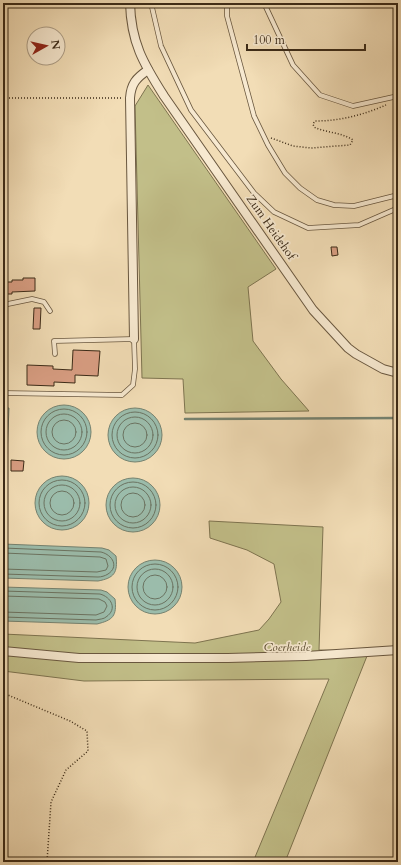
<svg xmlns="http://www.w3.org/2000/svg" width="401" height="865" font-family="Cardo,serif">
	<rect width="100%" height="100%" fill="#f2ddb6"/>
	<filter id="stains"><feTurbulence type="fractalNoise" baseFrequency=".005" numOctaves="4"/><feColorMatrix values="0 0 0 0 .2 0 0 0 0 .09 0 0 0 0 .02 0 0 0 .5 -.17"/></filter>
	<radialGradient id="worn" r=".72"><stop offset=".6" stop-color="#630" stop-opacity="0"/><stop offset="1" stop-color="#630" stop-opacity=".3"/></radialGradient>
	<g fill="#c2bf89" stroke="#7e7450">
		<polygon points="148,85 276,269 248,287 253,341 281,379 309,411 185,413 183,379 142,378 135,106"/>
		<polygon points="209,521 323,527 319,650 369,651 285,862 253,862 329,679 84,681 3,671 3,634 195,643 259,630 269,619 281,602 274,564 247,550 210,538"/>
	</g>
	<g fill="#9bbcab" stroke="#758270">
		<circle cx="64" cy="432" r="27"/>
		<circle cx="135" cy="435" r="27"/>
		<polygon points="3,408 9,408 7,456 3,455"/>
		<circle cx="62" cy="503" r="27"/>
		<polygon points="3,477 7,477 5,524 3,524"/>
		<circle cx="133" cy="505" r="27"/>
		<path d="M3,544L102,548L109,550L116,556C118,573 114,578 98,581L3,578Z"/>
		<circle cx="155" cy="587" r="27"/>
		<path d="M3,587L101,590L107,592L115,599C117,616 113,620 97,624L3,621Z"/>
	</g>
	<g fill="none" stroke-linecap="round" stroke-linejoin="round">
		<g stroke="#6b7361" stroke-width="1">
			<circle cx="64" cy="432" r="23"/>
			<circle cx="135" cy="435" r="23"/>
			<polyline points="3,412 4,414 3,451"/>
			<circle cx="64" cy="432" r="18"/>
			<circle cx="135" cy="435" r="18"/>
			<circle cx="64" cy="432" r="12"/>
			<circle cx="135" cy="435" r="12"/>
			<circle cx="62" cy="503" r="23"/>
			<circle cx="133" cy="505" r="23"/>
			<circle cx="62" cy="503" r="18"/>
			<circle cx="133" cy="505" r="18"/>
			<circle cx="62" cy="503" r="12"/>
			<circle cx="133" cy="505" r="12"/>
			<path d="M3,548L101,552C113,555 119,567 108,574C105,576 101,577 98,577L3,574"/>
			<polyline points="3,553 100,557 106,559 108,566 106,570 97,572 3,569"/>
			<circle cx="155" cy="587" r="23"/>
			<circle cx="155" cy="587" r="18"/>
			<circle cx="155" cy="587" r="12"/>
			<path d="M3,591L100,594C111,597 118,609 106,617C104,619 100,619 96,620L3,617"/>
			<polyline points="3,596 99,599 105,602 107,606 104,612 96,615 3,612"/>
		</g>
		<polyline stroke="#758270" stroke-width="2.5" points="185,419 398,418"/>
	</g>
	<g fill="#d99e83" stroke="#3b2a17">
		<polygon points="331,247 337,247 338,255 332,256"/>
		<polygon points="23,278 35,278 35,291 12,292 12,294 3,294 3,282 12,282 12,280 23,280"/>
		<polygon points="34,308 41,308 40,329 33,329"/>
		<polygon points="73,350 100,351 98,376 75,375 75,383 54,382 54,386 27,385 27,365 53,366 53,369 72,370"/>
		<polygon points="11,460 24,461 23,471 11,471"/>
	</g>
	<g fill="none" stroke-linecap="round" stroke-linejoin="round">
		<defs>
			<g id="service">
				<polyline points="151,3 161,46 191,110 254,193 274,212 308,228 359,225 398,208"/>
				<polyline points="227,3 227,16 254,116 268,145 285,173 300,188 317,200 334,205 354,206 398,195"/>
				<polyline points="264,3 293,65 320,95 353,106 398,96"/>
				<polyline points="3,305 32,299 44,302 50,311"/>
				<polyline points="3,393 122,395 133,385 135,369 134,339 54,341 55,354"/>
			</g>
			<g id="minor">
				<path d="M130,3C131,42 143,63 164,96L313,310L348,348L356,354L383,369L398,373"/>
				<path d="M134,339L130,98C131,84 136,78 148,70"/>
				<polyline points="3,651 79,658 228,658 306,656 398,650"/>
			</g>
		</defs>
		<use href="#service" stroke="#69573f" stroke-width="5.5"/>
		<use href="#minor" stroke="#69573f" stroke-width="10"/>
		<g stroke="#3b2a17" stroke-width="1.5" stroke-dasharray="1 2" stroke-linecap="butt">
			<polyline points="3,98 122,98"/>
			<path d="M271,138L293,146L311,148L350,145L353,140C341,132 326,133 314,127L313,124L315,121C340,121 363,115 386,105"/>
			<polyline points="3,693 70,721 87,731 88,751 66,770 51,802 47,862"/>
		</g>
		<use href="#service" stroke="#f7e9d0" stroke-width="4"/>
		<use href="#minor" stroke="#f7e9d0" stroke-width="8"/>
	</g>
	<g text-anchor="middle" stroke-width="3.5" stroke-linejoin="round" paint-order="stroke">
		<g font-size="12" fill="#3b2a17" stroke="#f7e9d0">
			<text transform="translate(271 227) rotate(55)" y="4">Zum Heidehof</text>
		</g>
		<g font-size="12" font-style="italic" fill="#5d4f34" stroke="#f7e9d0">
			<text x="287" y="651">Coerheide</text>
		</g>
	</g>
	<rect width="401" height="865" fill="none" stroke="#f2ddb6" stroke-width="16"/>
	<rect x="4" y="4" width="393" height="857" fill="none" stroke="#3b2a17" stroke-width="2"/>
	<rect x="8" y="8" width="385" height="849" fill="none" stroke="#3b2a17"/>
	<g transform="translate(46 46) rotate(82)"><circle r="19" fill="#f7e9d0" stroke="#ac9d86"/>
	<path d="M0-3L7 15L0 10L-7 15Z" fill="#8f2418"/>
	<text y="-6" font-size="11" font-weight="bold" text-anchor="middle" fill="#3b2a17">N</text>
	</g>
	<path d="M247 44v6h118v-6" fill="none" stroke="#3b2a17" stroke-width="2"/>
	<text x="253" y="44" font-size="12" fill="#3b2a17" stroke="#f7e9d0" stroke-width="3" paint-order="stroke">100 m</text>
	<rect width="100%" height="100%" filter="url(#stains)"/>
	<rect width="100%" height="100%" fill="url(#worn)"/>
</svg>
